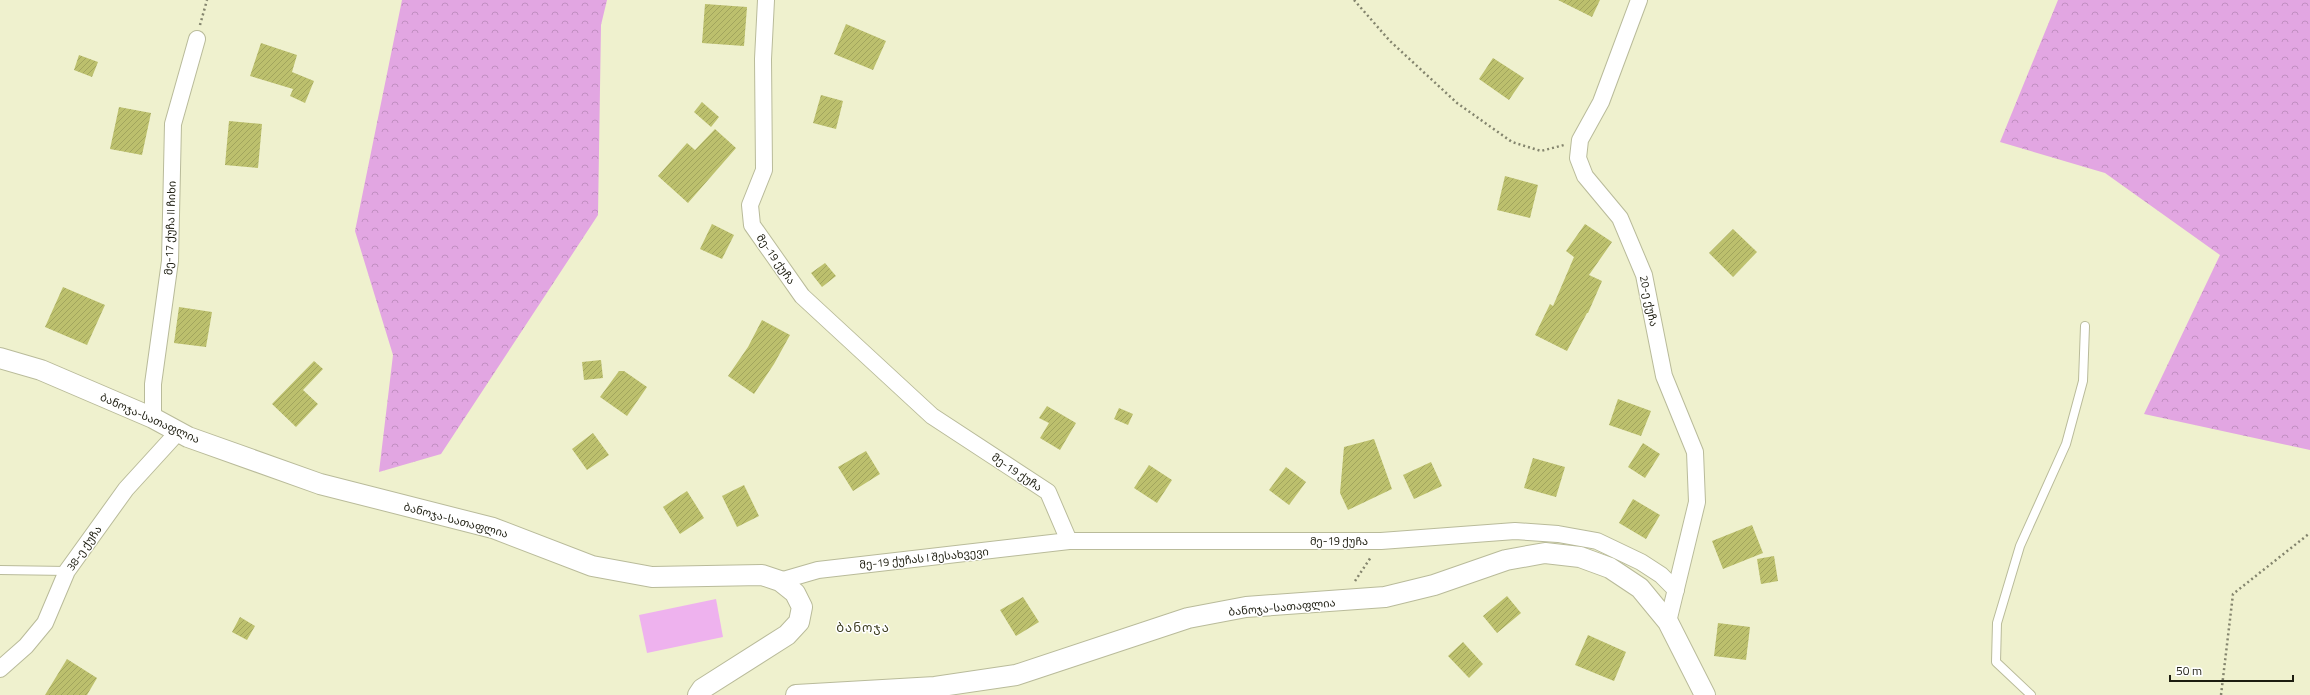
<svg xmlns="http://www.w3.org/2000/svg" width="2310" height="695" font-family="'Titillium Web','Noto Sans Georgian',sans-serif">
	<defs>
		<pattern id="forest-crowns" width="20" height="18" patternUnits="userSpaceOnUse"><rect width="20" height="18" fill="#e2a6e2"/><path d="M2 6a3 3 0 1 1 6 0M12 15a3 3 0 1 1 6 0" fill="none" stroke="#c18ec1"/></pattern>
		<pattern id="building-hatch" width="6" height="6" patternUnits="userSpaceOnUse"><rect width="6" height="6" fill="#bcc06d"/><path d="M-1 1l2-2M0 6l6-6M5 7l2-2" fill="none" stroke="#a1a55d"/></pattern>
	</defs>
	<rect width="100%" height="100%" fill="#eff1ce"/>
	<polygon fill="#eeb2ee" points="716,599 723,637 647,653 639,615"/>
	<g fill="url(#forest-crowns)">
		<polygon points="402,0 607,0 601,25 598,215 441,454 379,472 393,355 355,231"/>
		<polygon points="2058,0 2310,0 2310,450 2144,414 2220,255 2105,173 2000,142"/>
	</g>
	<g fill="url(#building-hatch)">
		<polygon points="1558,0 1600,0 1592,17"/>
		<polygon points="705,4 747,7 744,46 702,43"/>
		<polygon points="846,24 886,41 873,70 834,54"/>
		<polygon points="261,43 297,55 292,72 314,81 305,103 290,96 293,89 250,76"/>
		<polygon points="79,55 98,62 92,77 74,70"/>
		<polygon points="1493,58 1524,78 1509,100 1479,79"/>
		<polygon points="821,95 843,101 836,129 813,123"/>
		<polygon points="702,102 719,117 711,127 694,112"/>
		<polygon points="119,107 151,113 142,155 110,149"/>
		<polygon points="229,121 262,124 258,168 225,165"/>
		<polygon points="715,129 736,148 688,203 658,176 687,143 695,150"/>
		<polygon points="1505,176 1538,185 1530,218 1497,210"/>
		<polygon points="712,224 734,235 722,259 700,249"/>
		<polygon points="1585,224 1612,242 1589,275 1602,281 1588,313 1587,313 1567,351 1535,335 1550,304 1553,306 1574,257 1566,251"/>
		<polygon points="1733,229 1757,252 1733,277 1709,253"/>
		<polygon points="825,263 836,276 822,287 811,273"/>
		<polygon points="63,287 105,305 87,345 45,327"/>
		<polygon points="179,307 212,312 206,347 174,343"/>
		<polygon points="762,320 790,335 774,364 754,394 728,376 748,347"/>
		<polygon points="601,360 603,378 584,380 582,362"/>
		<polygon points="314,361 323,369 303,390 318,404 296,427 272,404"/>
		<polygon points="619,371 624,371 647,387 627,416 600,397"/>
		<polygon points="1618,399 1651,411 1641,436 1609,425"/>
		<polygon points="1047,406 1076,423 1060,450 1040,438 1049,423 1039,418"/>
		<polygon points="1119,408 1133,414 1128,425 1114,419"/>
		<polygon points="593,433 609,455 587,470 572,449"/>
		<polygon points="1374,439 1392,489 1348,510 1340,493 1344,447"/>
		<polygon points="1643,443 1660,454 1645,478 1628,467"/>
		<polygon points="866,451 880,474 853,491 838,467"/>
		<polygon points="1533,458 1565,467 1556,497 1524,488"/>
		<polygon points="1431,462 1442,486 1414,499 1403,475"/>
		<polygon points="1149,465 1172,480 1157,503 1134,488"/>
		<polygon points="1286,467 1306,482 1289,505 1269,490"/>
		<polygon points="744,485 759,516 737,527 722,496"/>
		<polygon points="687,491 704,518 680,534 663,507"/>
		<polygon points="1633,499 1660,515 1646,539 1619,523"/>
		<polygon points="1752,525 1763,553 1723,569 1712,541"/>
		<polygon points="1774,556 1778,581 1761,584 1757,559"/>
		<polygon points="1507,596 1521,613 1497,633 1483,616"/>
		<polygon points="1023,597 1039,622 1016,636 1000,610"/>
		<polygon points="240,617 255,626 247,640 232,632"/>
		<polygon points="1718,623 1750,627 1746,660 1714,656"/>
		<polygon points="1588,635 1626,652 1614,681 1575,665"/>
		<polygon points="1463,642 1483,664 1469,678 1448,656"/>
		<polygon points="67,659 97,678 87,695 45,695"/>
	</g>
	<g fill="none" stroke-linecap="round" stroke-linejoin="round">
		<defs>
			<g id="service">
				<polyline points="0,570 67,571"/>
				<polyline points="2031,695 1996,662 1997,623 2020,546 2066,444 2083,381 2085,326"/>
			</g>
			<g id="minor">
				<polyline points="766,0 763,59 764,170 750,205 752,225 802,296 932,416 1048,492 1069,541 1381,541 1515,531 1558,534 1597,541 1641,562 1661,575 1676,590"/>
				<polyline points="1639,0 1601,102 1580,140 1578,158 1585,176 1620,218 1644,275 1664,376 1695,452 1697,502 1668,622"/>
				<polyline points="153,418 153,384 170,261 173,124 197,39"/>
				<polyline points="780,581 818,570 1069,541"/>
				<polyline points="0,669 26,646 45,623 67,571 126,489 178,432"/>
			</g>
			<g id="tertiary">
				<polyline points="0,358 41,370 153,418 188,437 320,484 493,528 592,566 652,577 762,575 780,581 795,593 802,607 799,622 787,635 702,689 698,695"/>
				<polyline points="796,695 935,687 1016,675 1188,618 1246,607 1385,597 1434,585 1506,560 1545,553 1580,557 1610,568 1640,588 1668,622 1705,695"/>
			</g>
		</defs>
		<use href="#service" stroke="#b9bb9a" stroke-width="10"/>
		<use href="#minor" stroke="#b9bb9a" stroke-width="18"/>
		<use href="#tertiary" stroke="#b9bb9a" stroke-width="22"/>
		<g stroke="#83846d" stroke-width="2.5" stroke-dasharray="2 3" stroke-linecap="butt">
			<polyline points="1354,0 1390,41 1457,103 1512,142 1541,151 1564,145"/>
			<polyline points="200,25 207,0"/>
			<polyline points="1355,581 1371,557"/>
			<polyline points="2221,695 2233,594 2310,533"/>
		</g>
		<use href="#service" stroke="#fff" stroke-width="8"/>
		<use href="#minor" stroke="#fff" stroke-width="16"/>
		<use href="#tertiary" stroke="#fff" stroke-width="20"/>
	</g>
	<g text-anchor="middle" stroke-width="3" stroke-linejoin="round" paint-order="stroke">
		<g font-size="11" fill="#1d1d10" stroke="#fff">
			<text transform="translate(170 228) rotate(-88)" y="4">მე-17 ქუჩა II ჩიხი</text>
			<text transform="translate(776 259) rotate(55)" y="4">მე-19 ქუჩა</text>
			<text transform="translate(1649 301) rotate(78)" y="4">20-ე ქუჩა</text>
			<text transform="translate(150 418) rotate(24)" y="4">ბანოჯა-სათაფლია</text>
			<text transform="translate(1017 472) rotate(34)" y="4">მე-19 ქუჩა</text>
			<text transform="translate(456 520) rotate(15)" y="4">ბანოჯა-სათაფლია</text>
			<text x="1339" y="545">მე-19 ქუჩა</text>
			<text transform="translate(84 548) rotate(-55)" y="4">38-ე ქუჩა</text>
			<text transform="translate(924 558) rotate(-6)" y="4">მე-19 ქუჩას I შესახვევი</text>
			<text transform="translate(1282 607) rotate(-5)" y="4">ბანოჯა-სათაფლია</text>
		</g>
		<g font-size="13" letter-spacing="1" fill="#3f4023" stroke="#fff">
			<text x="863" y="632">ბანოჯა</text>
		</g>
	</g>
	<path d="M2170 675v6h123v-6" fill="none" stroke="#1d1d10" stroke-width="2"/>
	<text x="2176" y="675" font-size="12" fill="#1d1d10" stroke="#ffffff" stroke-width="3" paint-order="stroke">50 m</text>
</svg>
